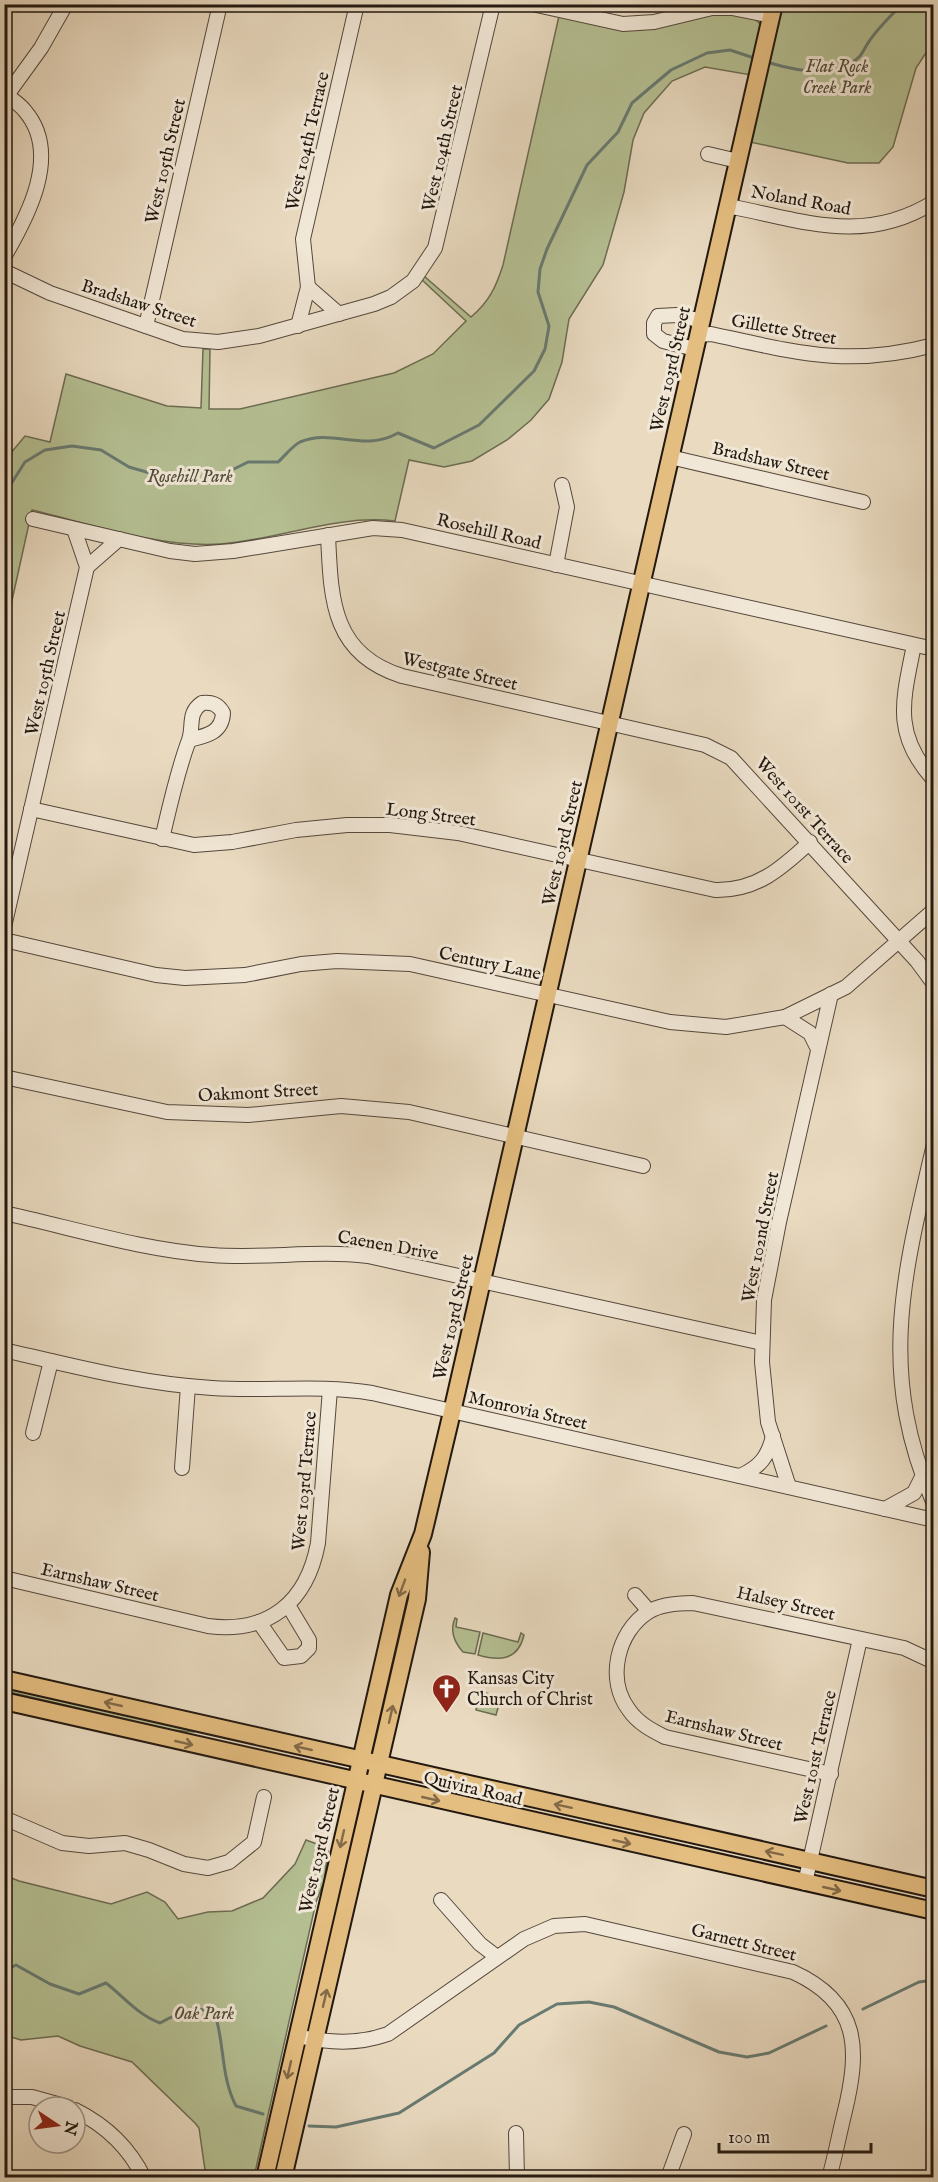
<svg xmlns="http://www.w3.org/2000/svg" width="938" height="2182" font-family="'IM FELL English',serif">
	<rect width="100%" height="100%" fill="#e9dac0"/>
	<filter id="stains"><feTurbulence type="fractalNoise" baseFrequency=".00333" numOctaves="4"/><feColorMatrix values="0 0 0 0 .2 0 0 0 0 .09 0 0 0 0 .02 0 0 0 .5 -.17"/></filter>
	<radialGradient id="worn" r=".72"><stop offset=".6" stop-color="#630" stop-opacity="0"/><stop offset="1" stop-color="#630" stop-opacity=".3"/></radialGradient>
	<g fill="#b5c093" stroke="#6c6c52" stroke-width="1.5">
		<polygon points="781,5 933,5 933,42 916,68 893,147 879,163 848,163 750,142"/>
		<path d="M722,13C736,15 757,13 763,29L751,75L705,67L672,81L644,113L633,140L624,192L603,265L569,319L562,362L549,399L531,420L507,440L472,461L444,467L409,460L395,521C336,514 278,540 220,544C160,548 91,524 32,510L5,632V460L25,436L50,442L66,374L167,406L201,408L203,349H210L209,409H240L394,373L433,354L466,321L421,279L424,276L471,317C489,302 496,287 503,265L559,16L602,26L638,30L657,28L692,16Z"/>
		<path d="M455,1618L457,1619L456,1627L480,1632L475,1654L463,1652C454,1642 450,1630 455,1618Z"/>
		<path d="M483,1633L518,1642L521,1633L524,1635C518,1661 499,1661 478,1655Z"/>
		<polygon points="5,1685 194,1728 194,1732 172,1730 5,1691"/>
		<polygon points="486,1693 501,1697 496,1715 476,1710 478,1697"/>
		<polygon points="306,1840 325,1847 326,1852 328,1851 324,1882 316,1902 254,2177 206,2177 199,2128 195,2123 132,2062 80,2046 58,2036 21,2040 8,2036 7,2095 5,2095 4,1875 19,1881 111,1904 147,1892 165,1902 178,1919 208,1912 232,1911 263,1898 295,1864"/>
	</g>
	<g fill="none" stroke-linecap="round" stroke-linejoin="round">
		<g stroke="#687a71" stroke-width="3">
			<path d="M770,63C797,71 839,79 860,56C864,51 866,45 870,40C879,27 891,16 902,4"/>
			<path d="M4,495L25,462L45,450L72,446L101,450L129,467L167,478L206,483L248,462H278C285,456 292,446 300,442C333,428 363,453 398,433L434,448L479,425L534,371L545,349L549,326L538,292L540,269L547,249L587,165L618,132L632,103L671,70L707,53L730,50L754,58"/>
			<path d="M4,1971L16,1965L50,1984L79,1994L106,1983C124,1997 138,2015 160,2023C178,2013 193,2006 214,2011C225,2042 220,2075 236,2106L263,2114"/>
			<polyline points="863,2009 919,1982 934,1980"/>
			<polyline points="309,2126 336,2127 399,2113 494,2053 519,2025 557,2004 589,2002 614,2007 719,2052 747,2057 769,2053 826,2026"/>
		</g>
		<defs>
			<g id="minor">
				<polyline points="532,4 623,24 654,22 712,8 732,8 772,16"/>
				<path d="M4,93C11,99 20,104 25,111C62,154 27,218 4,257"/>
				<polyline points="7,95 41,48 66,4"/>
				<polyline points="708,154 738,161"/>
				<path d="M728,206C802,220 863,246 934,202"/>
				<polyline points="4,271 50,293 183,339 218,342 259,336 374,304 391,297 413,281 435,248 493,4"/>
				<polyline points="308,287 339,314"/>
				<polyline points="146,326 220,4"/>
				<polyline points="298,326 308,287 303,239 357,4"/>
				<path d="M698,335L711,334C795,352 847,368 934,345"/>
				<polyline points="695,349 663,341 654,334 654,323 658,316 677,315 702,321"/>
				<polyline points="670,457 863,502"/>
				<polyline points="33,519 170,551 195,554 233,551 373,528 402,530 934,649"/>
				<path d="M328,535C331,598 331,654 402,676L705,745L731,758L917,961L934,984"/>
				<polyline points="556,565 567,507 562,485"/>
				<polyline points="87,567 119,539"/>
				<path d="M914,645C903,700 892,734 934,780"/>
				<path d="M31,809L194,845L232,842L296,830L347,825H390L458,833L715,890C756,891 781,869 810,842"/>
				<path d="M162,839C170,805 177,772 189,740C194,726 187,713 202,703C212,702 218,704 223,713C222,733 206,736 189,740"/>
				<polyline points="4,927 87,567 74,529"/>
				<polyline points="4,940 156,975 185,978 245,975 301,964 337,961 410,964 670,1022 726,1027 785,1017 846,987 934,910"/>
				<polyline points="785,1017 810,1033 818,1049"/>
				<polyline points="4,1077 167,1112 248,1115 341,1106 409,1112 643,1166"/>
				<path d="M934,1144C903,1277 877,1373 934,1504"/>
				<path d="M4,1213C73,1228 142,1250 212,1255C264,1259 316,1250 368,1256L762,1343"/>
				<path d="M4,1350C73,1366 141,1384 212,1388C266,1392 318,1384 372,1393L934,1520"/>
				<polyline points="33,1433 51,1361"/>
				<polyline points="182,1468 188,1386"/>
				<path d="M740,1476C760,1467 768,1457 773,1436"/>
				<polyline points="789,1487 768,1422 762,1362 764,1300 779,1222 831,994"/>
				<polyline points="885,1509 914,1493 922,1477"/>
				<path d="M4,1578L208,1626C269,1634 307,1602 318,1543L330,1389"/>
				<polyline points="635,1595 649,1611"/>
				<polyline points="259,1622 284,1658 301,1656 309,1648 309,1640 288,1605"/>
				<path d="M831,1774L665,1737C651,1730 638,1723 629,1710C606,1680 617,1632 648,1612C661,1604 678,1603 693,1603L904,1648L934,1662"/>
				<polyline points="4,1818 62,1843 89,1846 125,1843 149,1850 184,1864 208,1868 229,1862 254,1842 264,1797"/>
				<polyline points="805,1883 860,1639"/>
				<polyline points="441,1900 480,1944 497,1957"/>
				<path d="M297,2036C330,2043 356,2045 388,2034L524,1939L554,1926L585,1924L793,1972C861,2003 860,2050 844,2115C839,2135 835,2157 829,2178"/>
				<polyline points="4,2097 32,2097 68,2107"/>
				<path d="M75,2110C105,2125 129,2147 144,2178"/>
				<polyline points="516,2133 517,2178"/>
				<polyline points="668,2178 684,2134"/>
			</g>
			<g id="major">
				<polyline points="4,1679 934,1889"/>
				<polyline points="4,1701 934,1911"/>
				<polyline points="265,2178 399,1595 423,1534 452,1412 774,4"/>
				<polyline points="283,2178 417,1599 421,1552"/>
			</g>
		</defs>
		<use href="#minor" stroke="#54483c" stroke-width="16"/>
		<use href="#major" stroke="#221810" stroke-width="20"/>
		<use href="#minor" stroke="#f1e7d6" stroke-width="14"/>
		<use href="#major" stroke="#e4bd80" stroke-width="16"/>
	</g>
	<defs><path id="oneway-shaft" d="M-6 0H5M1.5-3L5.5 0L1.5 3" fill="none" stroke-width="1.6" stroke-linecap="round" stroke-linejoin="round" transform="scale(1.5)"/></defs>
	<g stroke="#836a48">
		<use href="#oneway-shaft" transform="translate(402 1588) rotate(110)"/>
		<use href="#oneway-shaft" transform="translate(113 1704) rotate(-167)"/>
		<use href="#oneway-shaft" transform="translate(391 1714) rotate(-77)"/>
		<use href="#oneway-shaft" transform="translate(184 1743) rotate(13)"/>
		<use href="#oneway-shaft" transform="translate(303 1748) rotate(-167)"/>
		<use href="#oneway-shaft" transform="translate(431 1799) rotate(13)"/>
		<use href="#oneway-shaft" transform="translate(563 1806) rotate(-168)"/>
		<use href="#oneway-shaft" transform="translate(342 1839) rotate(103)"/>
		<use href="#oneway-shaft" transform="translate(622 1842) rotate(13)"/>
		<use href="#oneway-shaft" transform="translate(774 1853) rotate(-168)"/>
		<use href="#oneway-shaft" transform="translate(832 1889) rotate(13)"/>
		<use href="#oneway-shaft" transform="translate(325 1998) rotate(-77)"/>
		<use href="#oneway-shaft" transform="translate(289 2070) rotate(103)"/>
	</g>
	<defs>
		<symbol id="church-pin" viewBox="-11 -11 22 30"><path d="M0 17L-7.5 6A9.5 9.5 0 1 1 7.5 6Z" fill="#8f2418" stroke="#f1e7d6"/><path d="M-1.2-6h2.4v3.5h3.3v2.4h-3.3V6h-2.4V-.1h-3.3v-2.4h3.3Z" fill="#fff"/></symbol>
	</defs>
	<g fill-rule="evenodd">
		<use href="#church-pin" x="430" y="1672" width="33" height="45"/>
	</g>
	<g text-anchor="middle" stroke-width="6" stroke-linejoin="round" paint-order="stroke">
		<g font-size="18" font-style="italic" fill="#4e4a37" stroke="#f1e7d6">
			<text x="837" y="72">Flat Rock<tspan x="837" dy="21">Creek Park</tspan></text>
			<text x="190" y="482">Rosehill Park</text>
			<text x="204" y="2019">Oak Park</text>
		</g>
		<g font-size="18" fill="#221810" stroke="#f1e7d6">
			<text transform="translate(307 141) rotate(-77)" y="6">West 104th Terrace</text>
			<text transform="translate(442 148) rotate(-77)" y="6">West 104th Street</text>
			<text transform="translate(165 161) rotate(-77)" y="6">West 105th Street</text>
			<text transform="translate(801 200) rotate(10)" y="6">Noland Road</text>
			<text transform="translate(139 303) rotate(18)" y="6">Bradshaw Street</text>
			<text transform="translate(784 329) rotate(10)" y="6">Gillette Street</text>
			<text transform="translate(670 369) rotate(-77)" y="6">West 103rd Street</text>
			<text transform="translate(771 461) rotate(13)" y="6">Bradshaw Street</text>
			<text transform="translate(489 531) rotate(13)" y="6">Rosehill Road</text>
			<text transform="translate(460 671) rotate(13)" y="6">Westgate Street</text>
			<text transform="translate(45 673) rotate(-77)" y="6">West 105th Street</text>
			<text transform="translate(805 810) rotate(48)" y="6">West 101st Terrace</text>
			<text transform="translate(431 814) rotate(7)" y="6">Long Street</text>
			<text transform="translate(562 843) rotate(-77)" y="6">West 103rd Street</text>
			<text transform="translate(490 963) rotate(12)" y="6">Century Lane</text>
			<text transform="translate(258 1092) rotate(-3)" y="6">Oakmont Street</text>
			<text transform="translate(760 1237) rotate(-79)" y="6">West 102nd Street</text>
			<text transform="translate(388 1245) rotate(10)" y="6">Caenen Drive</text>
			<text transform="translate(453 1317) rotate(-77)" y="6">West 103rd Street</text>
			<text transform="translate(528 1410) rotate(13)" y="6">Monrovia Street</text>
			<text transform="translate(304 1481) rotate(-85)" y="6">West 103rd Terrace</text>
			<text transform="translate(100 1582) rotate(13)" y="6">Earnshaw Street</text>
			<text transform="translate(786 1603) rotate(13)" y="6">Halsey Street</text>
			<text transform="translate(724 1730) rotate(14)" y="6">Earnshaw Street</text>
			<text transform="translate(815 1757) rotate(-77)" y="6">West 101st Terrace</text>
			<text transform="translate(473 1788) rotate(13)" y="6">Quivira Road</text>
			<text transform="translate(319 1850) rotate(-77)" y="6">West 103rd Street</text>
			<text transform="translate(744 1942) rotate(14)" y="6">Garnett Street</text>
		</g>
		<g font-size="18" fill="#221810" stroke="#f1e7d6" text-anchor="start">
			<text x="467" y="1684">Kansas City<tspan x="467" dy="21">Church of Christ</tspan></text>
		</g>
	</g>
	<rect width="938" height="2182" fill="none" stroke="#e9dac0" stroke-width="24"/>
	<rect x="6" y="6" width="926" height="2170" fill="none" stroke="#221810" stroke-width="3"/>
	<rect x="12" y="12" width="914" height="2158" fill="none" stroke="#221810" stroke-width="1.5"/>
	<g transform="translate(57 2125) rotate(103)"><circle r="28" fill="#f1e7d6" stroke="#9e9487" stroke-width="1.5"/>
	<path d="M0-4.5L10 22L0 15L-10 22Z" fill="#8f2418"/>
	<text y="-9" font-size="16" font-weight="bold" text-anchor="middle" fill="#221810">N</text>
	</g>
	<path d="M719 2143v9h152v-9" fill="none" stroke="#221810" stroke-width="3"/>
	<text x="728" y="2143" font-size="18" fill="#221810" stroke="#f1e7d6" stroke-width="4.5" paint-order="stroke">100 m</text>
	<rect width="100%" height="100%" filter="url(#stains)"/>
	<rect width="100%" height="100%" fill="url(#worn)"/>
</svg>
